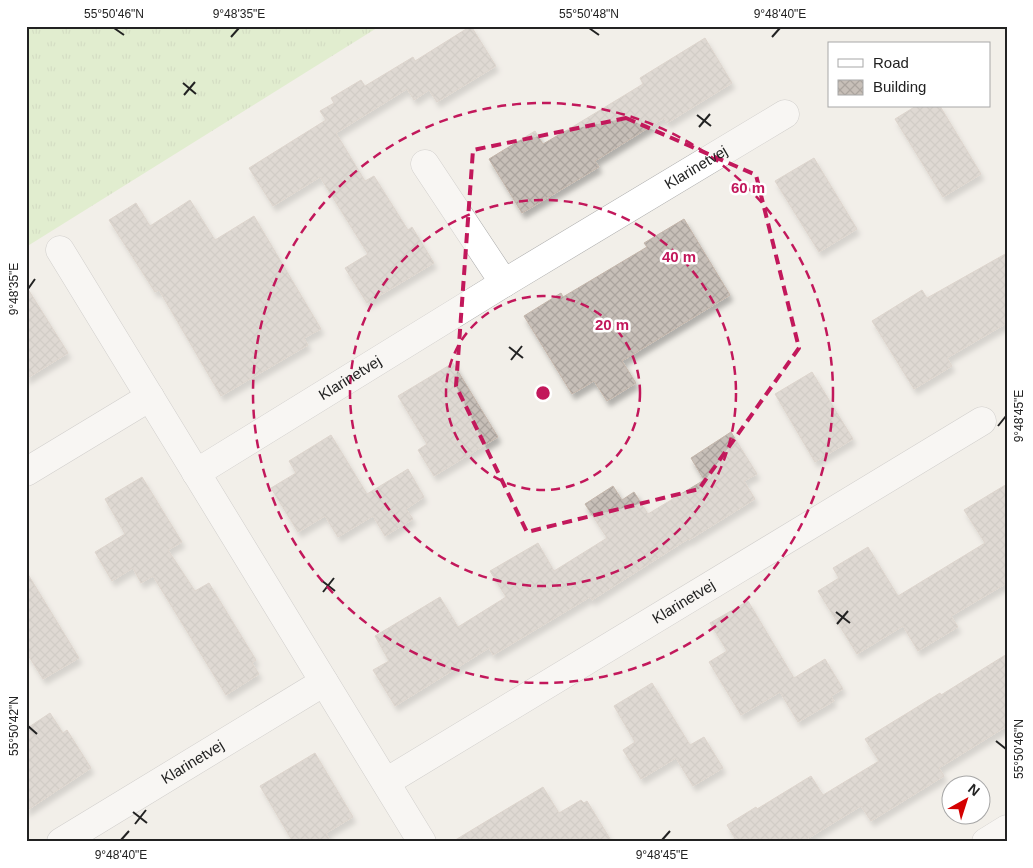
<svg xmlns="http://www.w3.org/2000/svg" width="1033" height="868" font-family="Helvetica,sans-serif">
	<defs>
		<pattern id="grass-tufts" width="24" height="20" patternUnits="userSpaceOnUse" patternTransform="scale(1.25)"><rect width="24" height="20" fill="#cdebb0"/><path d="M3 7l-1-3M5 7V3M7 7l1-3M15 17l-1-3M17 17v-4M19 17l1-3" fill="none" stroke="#b0c997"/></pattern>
		<pattern id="building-cross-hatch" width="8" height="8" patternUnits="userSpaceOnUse" patternTransform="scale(1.25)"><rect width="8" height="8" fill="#c7bfb8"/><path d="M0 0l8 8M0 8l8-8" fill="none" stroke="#aba49e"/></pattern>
		<filter id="shadow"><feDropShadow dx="3" dy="5.5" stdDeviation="2.5" flood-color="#0004"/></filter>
	</defs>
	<rect width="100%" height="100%" fill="#f2efe9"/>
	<polygon fill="url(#grass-tufts)" points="26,26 380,26 26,247"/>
	<g fill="url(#building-cross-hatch)" stroke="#c4b6ab" filter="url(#shadow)">
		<polygon points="471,26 496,66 437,102 429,90 414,100 407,89 336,133 365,181 374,176 408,230 412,227 434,263 367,303 345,268 368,254 320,177 273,206 249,168 326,120 320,111 334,103 331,98 361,80 365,86 413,57 415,61"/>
		<polygon points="705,38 732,83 667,123 664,118 595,161 599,167 522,213 489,159 535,131 543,144 574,126 643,84 640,78"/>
		<polygon points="916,106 940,106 981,174 943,197 895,119"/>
		<polygon points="814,158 857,229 819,252 775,181"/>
		<polygon points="190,200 215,240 254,216 321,329 304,338 308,345 221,396 159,290 155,292 109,220 136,203 150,226"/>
		<polygon points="684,219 730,295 622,361 636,383 607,401 594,381 572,394 524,316 561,293 563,297 647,247 644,243"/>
		<polygon points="1007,253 1007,323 947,358 952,366 914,389 872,321 922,290 927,298"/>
		<polygon points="26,286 68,353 26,379"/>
		<polygon points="453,363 498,437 434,476 418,450 427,444 398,396"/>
		<polygon points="812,372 853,439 815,462 775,394"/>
		<polygon points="731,432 757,474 744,481 755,499 689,540 688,539 592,600 590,597 493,655 489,648 395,706 373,670 389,661 375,636 440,597 458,627 506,597 490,571 538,543 554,571 607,538 585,504 613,486 622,500 634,492 648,514 704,480 691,458"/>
		<polygon points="331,435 367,494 408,469 424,497 406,509 413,519 385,536 373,516 338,537 325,516 298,532 271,488 296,473 289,461"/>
		<polygon points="142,477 182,542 168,550 195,591 209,583 256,660 252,663 259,674 226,695 153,576 141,583 133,568 112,581 95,552 125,534 105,499"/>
		<polygon points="1007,484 1007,583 951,616 958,627 918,651 903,626 857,654 818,591 839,578 833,568 868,547 898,596 985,543 964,510"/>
		<polygon points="26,571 79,658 43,679 26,652"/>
		<polygon points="748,601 794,678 825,659 843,689 831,696 834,701 798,722 780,692 741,715 709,662 727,651 710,623"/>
		<polygon points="1007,654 1007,726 939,768 944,776 871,821 861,806 802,842 737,842 727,825 756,807 757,809 811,776 823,795 879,761 865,739 940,693 941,695"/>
		<polygon points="652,683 690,745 704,737 723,768 693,786 676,758 641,779 623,750 635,742 614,706"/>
		<polygon points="50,713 63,733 67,730 91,768 26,811 26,729"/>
		<polygon points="315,753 353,817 326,833 331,842 293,842 260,786"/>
		<polygon points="543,787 559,813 581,800 584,803 587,801 612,842 452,842"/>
	</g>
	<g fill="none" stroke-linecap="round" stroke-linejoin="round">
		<defs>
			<g id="minor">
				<polyline points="425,164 504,283"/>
				<polyline points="60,250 422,842"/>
				<polyline points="26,472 150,397"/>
				<path id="s1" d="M196,473L504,283L785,114"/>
				<path id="s2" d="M386,782L982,421"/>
				<path id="s3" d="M61,842L324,682"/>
				<polyline points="986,842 1007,829"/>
			</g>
		</defs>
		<use href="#minor" stroke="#a9a9a9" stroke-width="29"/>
		<use href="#minor" stroke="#fff" stroke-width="28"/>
	</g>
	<path d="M0 0H1033V868H0ZM626,118L756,175L799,348L699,489L527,532L456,386L473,150Z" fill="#f2efe9" fill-opacity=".55" fill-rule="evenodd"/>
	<path fill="none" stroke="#c2185b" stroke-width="4" stroke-dasharray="10 6" stroke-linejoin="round" d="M626,118L756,175L799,348L699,489L527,532L456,386L473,150Z"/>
	<path fill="none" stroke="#222" stroke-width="2" d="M114,28L124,35M589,28L599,35M231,37L239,28M772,37L780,28M183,83L196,94M184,95L195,82M697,115L711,126M699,127L710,114M28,289L35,279M509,347L523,358M511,360L522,346M998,426L1006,416M321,580L335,591M323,592L334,578M836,612L850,623M837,624L848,611M28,726L37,734M996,741L1006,749M133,812L147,823M135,824L146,810M121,840L129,831M662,840L670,831"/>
	<g fill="none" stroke="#c2185b" stroke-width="2.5" stroke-dasharray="9 6">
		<circle cx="543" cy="393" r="97"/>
		<circle cx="543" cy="393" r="193"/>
		<circle cx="543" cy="393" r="290"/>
	</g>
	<g text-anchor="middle" stroke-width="5" stroke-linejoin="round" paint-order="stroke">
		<g font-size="15" fill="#222" stroke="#fff">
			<text dy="5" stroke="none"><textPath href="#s1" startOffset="586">Klarinetvej</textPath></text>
			<text dy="5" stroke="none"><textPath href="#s1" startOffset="181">Klarinetvej</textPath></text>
			<text dy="5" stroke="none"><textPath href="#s2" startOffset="348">Klarinetvej</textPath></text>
			<text dy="5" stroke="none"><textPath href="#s3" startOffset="154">Klarinetvej</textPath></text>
		</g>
	</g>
	<circle cx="543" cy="393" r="8" fill="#c2185b" stroke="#fff" stroke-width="2.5"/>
	<g font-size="15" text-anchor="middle" font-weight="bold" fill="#c2185b" stroke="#fff" stroke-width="5" stroke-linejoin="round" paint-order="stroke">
		<text x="748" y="193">60 m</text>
		<text x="679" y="262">40 m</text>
		<text x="612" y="330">20 m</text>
	</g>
	<rect width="1033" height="868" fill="none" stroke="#ffffff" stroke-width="55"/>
	<rect x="828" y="42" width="162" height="65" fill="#ffffff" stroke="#a7a7a7"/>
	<rect x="838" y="59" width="25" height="8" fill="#ffffff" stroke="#a7a7a7"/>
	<text x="873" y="68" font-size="15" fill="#222222">Road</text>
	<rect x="838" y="80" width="25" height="15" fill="url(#building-cross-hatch)" stroke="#a7a7a7"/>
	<text x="873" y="92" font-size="15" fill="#222222">Building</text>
	<g transform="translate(966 800) rotate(39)"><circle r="24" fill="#ffffff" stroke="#a7a7a7"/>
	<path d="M0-4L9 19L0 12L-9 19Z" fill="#d40000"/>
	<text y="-8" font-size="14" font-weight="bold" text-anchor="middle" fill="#222222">N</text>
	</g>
	<rect x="28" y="28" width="978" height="812" fill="none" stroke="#222" stroke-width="2"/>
	<g font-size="12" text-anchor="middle" fill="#222">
		<text x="114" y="18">55°50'46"N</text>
		<text x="239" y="18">9°48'35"E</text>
		<text x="589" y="18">55°50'48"N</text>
		<text x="780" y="18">9°48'40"E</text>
		<text transform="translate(14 289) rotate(-90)" y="4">9°48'35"E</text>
		<text transform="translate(1019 416) rotate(-90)" y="4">9°48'45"E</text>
		<text transform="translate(14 726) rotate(-90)" y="4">55°50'42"N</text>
		<text transform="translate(1019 749) rotate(-90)" y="4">55°50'46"N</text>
		<text x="121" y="859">9°48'40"E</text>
		<text x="662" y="859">9°48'45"E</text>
	</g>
</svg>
